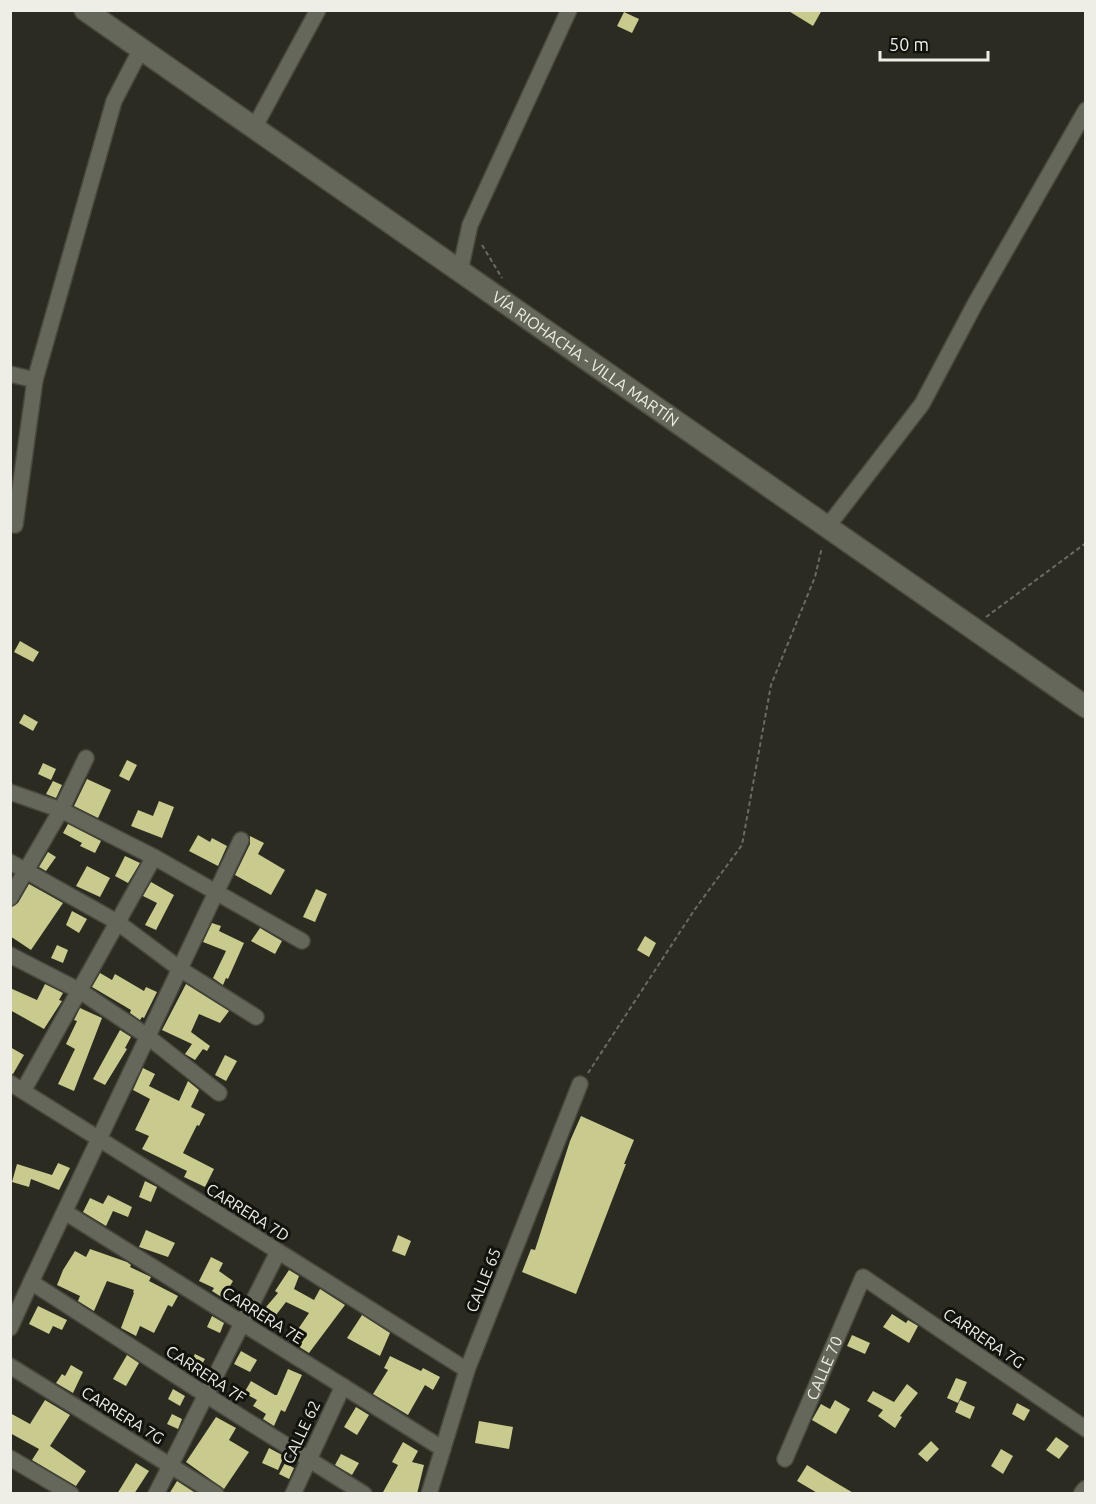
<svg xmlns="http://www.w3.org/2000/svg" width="1096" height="1504" font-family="Ubuntu,sans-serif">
	<rect width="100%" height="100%" fill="#2b2b21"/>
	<g fill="#c8ca8e">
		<polygon points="787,10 822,10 813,26"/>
		<polygon points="624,12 639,19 632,33 617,26"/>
		<polygon points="20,641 39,652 33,662 14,652"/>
		<polygon points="24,714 38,722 33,731 19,723"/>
		<polygon points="127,760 137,765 129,781 119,776"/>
		<polygon points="43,763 56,769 51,780 38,774"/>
		<polygon points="87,779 111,790 98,818 74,806"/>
		<polygon points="53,781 62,785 56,798 46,794"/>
		<polygon points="159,801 174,807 162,838 131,826 138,810 153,816"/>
		<polygon points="68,824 101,841 95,853 80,846 82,843 63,833"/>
		<polygon points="198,835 210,842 212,838 227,846 218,866 189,851"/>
		<polygon points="250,836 264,843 258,854 285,870 271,895 235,875 250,844"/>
		<polygon points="48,852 56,857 46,871 39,867"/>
		<polygon points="125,856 140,863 128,883 115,876"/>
		<polygon points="87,866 110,878 100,897 76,886"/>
		<polygon points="151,882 174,895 156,930 145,925 157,903 143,896"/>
		<polygon points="29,884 63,903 31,950 10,936 10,908 18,903"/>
		<polygon points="316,889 327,894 315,922 303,917"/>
		<polygon points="72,911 87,919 79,933 66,925"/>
		<polygon points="212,923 221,926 219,931 244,943 228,979 226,978 223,985 213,978 226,951 203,942"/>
		<polygon points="260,928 282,941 275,954 251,941"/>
		<polygon points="645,936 656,943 649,957 637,950"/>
		<polygon points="57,945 68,950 63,963 51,958"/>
		<polygon points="100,973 112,980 115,974 144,991 146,987 157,992 144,1018 142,1017 140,1020 130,1013 131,1010 92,987"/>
		<polygon points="45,984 63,993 59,1000 62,1001 44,1029 10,1010 10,988 37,1000"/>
		<polygon points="186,984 229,1011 220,1023 199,1014 191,1032 210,1046 207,1051 203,1049 195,1060 185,1054 192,1044 162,1030"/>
		<polygon points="80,1008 102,1018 74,1091 58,1084 75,1049 66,1044 77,1021 74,1020"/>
		<polygon points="120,1030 131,1037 125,1048 127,1049 105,1085 93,1079"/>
		<polygon points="10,1047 24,1055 13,1074 10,1073"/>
		<polygon points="225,1055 237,1061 226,1081 215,1075"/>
		<polygon points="143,1068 155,1074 149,1086 179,1101 188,1081 199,1090 191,1107 205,1114 199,1126 197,1125 183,1153 214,1169 205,1187 184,1177 187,1171 142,1149 149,1136 135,1130 150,1099 133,1090"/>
		<polygon points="581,1116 634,1140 624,1164 626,1164 576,1294 522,1272 531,1249 535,1250 570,1141"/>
		<polygon points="58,1163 70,1168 59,1190 31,1179 29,1187 12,1182 17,1164 52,1175"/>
		<polygon points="145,1181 157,1187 151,1202 139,1197"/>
		<polygon points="108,1195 132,1207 128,1217 113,1211 106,1226 83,1212 90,1198 103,1204"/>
		<polygon points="146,1230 175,1243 168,1257 139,1247"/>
		<polygon points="398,1235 411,1241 405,1256 392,1251"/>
		<polygon points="90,1249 127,1262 131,1265 130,1267 151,1277 149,1281 178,1296 172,1307 168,1305 154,1333 140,1326 136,1336 121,1328 134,1293 133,1292 134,1290 107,1281 94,1311 78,1301 80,1296 57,1285 63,1270 75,1251 86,1257"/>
		<polygon points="211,1257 223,1263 219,1271 233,1281 223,1298 212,1291 214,1288 199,1281"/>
		<polygon points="289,1270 299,1276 294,1289 314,1300 320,1289 345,1305 309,1353 290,1341 309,1313 286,1302 276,1315 266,1307 278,1293 275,1291"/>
		<polygon points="38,1306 67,1320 62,1330 53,1326 49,1334 29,1324"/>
		<polygon points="892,1314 906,1323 908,1320 918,1326 909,1343 883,1327"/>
		<polygon points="362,1315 390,1333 380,1356 347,1338"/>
		<polygon points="212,1316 224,1323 220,1333 207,1327"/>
		<polygon points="852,1335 870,1343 865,1354 847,1346"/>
		<polygon points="241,1351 257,1360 250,1372 234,1364"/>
		<polygon points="195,1354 205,1359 198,1371 189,1365"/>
		<polygon points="127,1355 139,1363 126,1386 113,1379"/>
		<polygon points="390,1356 421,1371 423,1368 440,1377 433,1390 425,1385 408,1415 373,1394 388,1370 384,1368"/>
		<polygon points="71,1365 83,1372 73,1393 56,1383 62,1374 65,1376"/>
		<polygon points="288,1369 302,1375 285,1412 281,1410 274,1426 263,1419 266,1414 253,1406 257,1400 244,1393 251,1381 275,1395 277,1395"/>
		<polygon points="956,1378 967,1382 958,1403 947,1398"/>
		<polygon points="907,1384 918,1393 900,1416 902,1417 895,1428 878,1416 883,1410 867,1401 873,1391 894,1402"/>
		<polygon points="173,1389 185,1396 180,1406 168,1399"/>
		<polygon points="45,1400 70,1415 50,1446 86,1471 76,1486 32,1460 39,1449 10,1433 10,1413 30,1424"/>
		<polygon points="835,1400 850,1409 836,1434 812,1420 821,1404 830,1409"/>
		<polygon points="960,1400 975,1407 970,1419 955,1412"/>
		<polygon points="1017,1403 1030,1410 1024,1421 1012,1414"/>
		<polygon points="356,1407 369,1415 357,1435 344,1427"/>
		<polygon points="172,1414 182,1419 178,1429 167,1424"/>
		<polygon points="216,1417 236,1428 229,1440 249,1452 224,1489 186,1462"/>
		<polygon points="479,1421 513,1427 509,1449 475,1443"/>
		<polygon points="1056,1437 1069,1446 1059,1459 1046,1450"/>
		<polygon points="931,1441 939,1449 927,1462 918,1454"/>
		<polygon points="403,1442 418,1451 412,1462 424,1465 417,1494 382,1494 398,1465 392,1462"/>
		<polygon points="269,1448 284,1456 278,1470 262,1463"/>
		<polygon points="1001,1449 1013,1456 1003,1474 991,1466"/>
		<polygon points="341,1454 359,1463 352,1475 335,1465"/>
		<polygon points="136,1463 149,1471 134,1494 117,1494"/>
		<polygon points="285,1463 294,1468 289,1479 279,1474"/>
		<polygon points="807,1465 823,1475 855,1494 819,1494 797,1481"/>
		<polygon points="177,1481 197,1494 169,1494"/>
	</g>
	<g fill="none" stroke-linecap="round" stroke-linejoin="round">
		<defs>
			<g id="minor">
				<polyline points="254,128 318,10"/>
				<polyline points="460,271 470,225 569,10"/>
				<polyline points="10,374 35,380"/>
				<polyline points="15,525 35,380 114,101 141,49"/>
				<polyline points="828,526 922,404 975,304 1086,110"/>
				<polyline points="10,792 61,810 154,857 302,941"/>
				<polyline points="10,862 117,922 180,969 256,1017"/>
				<polyline points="10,898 61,810 86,758"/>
				<polyline points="10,955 80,991 147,1036 219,1093"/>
				<polyline points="10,1083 467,1370"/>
				<polyline points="23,1091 154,857"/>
				<polyline points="65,1212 443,1449"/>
				<polyline points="31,1282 206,1395 364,1494"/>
				<polyline points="10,1328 31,1282 241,840"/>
				<polyline points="10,1366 216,1494"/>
				<polyline points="10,1458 71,1494"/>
				<path id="s1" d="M785,1459L863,1277L1086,1429"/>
				<polyline points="156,1494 278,1252"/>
				<polyline points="293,1494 343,1386"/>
				<polyline points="429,1494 467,1370 580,1084"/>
			</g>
			<polyline id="tertiary" points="1083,1494 1086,1490"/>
			<g id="secondary">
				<path id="s2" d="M85,10L1086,707"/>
			</g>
		</defs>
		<use href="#minor" stroke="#48483f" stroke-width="18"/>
		<use href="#tertiary" stroke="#48483f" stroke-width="21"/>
		<use href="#secondary" stroke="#48483f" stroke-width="24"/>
		<g stroke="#6b6b62" stroke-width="2" stroke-dasharray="4.5 3" stroke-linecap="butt">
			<polyline points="482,245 502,278"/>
			<polyline points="986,617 1086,543"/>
			<polyline points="588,1073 695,909 742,845 771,685 815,577 822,547"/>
		</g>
		<use href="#minor" stroke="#66675b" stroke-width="15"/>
		<use href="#tertiary" stroke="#66675b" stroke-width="18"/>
		<use href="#secondary" stroke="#66675b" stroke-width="21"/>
	</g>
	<g text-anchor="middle" stroke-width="6" stroke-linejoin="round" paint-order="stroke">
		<g font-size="16" fill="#eeeee7" stroke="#13130e">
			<text dy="6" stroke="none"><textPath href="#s2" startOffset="610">VÍA RIOHACHA - VILLA MARTÍN</textPath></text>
			<text transform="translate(248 1212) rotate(32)" y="6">CARRERA 7D</text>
			<text transform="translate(483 1280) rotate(-68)" y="6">CALLE 65</text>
			<text transform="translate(263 1315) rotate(32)" y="6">CARRERA 7E</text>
			<text transform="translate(984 1338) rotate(34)" y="6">CARRERA 7G</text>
			<text dy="6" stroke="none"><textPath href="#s1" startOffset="99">CALLE 70</textPath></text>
			<text transform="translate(206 1374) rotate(33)" y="6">CARRERA 7F</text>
			<text transform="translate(123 1415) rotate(32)" y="6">CARRERA 7G</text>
			<text transform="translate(301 1432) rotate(-65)" y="6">CALLE 62</text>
		</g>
	</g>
	<rect width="1096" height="1504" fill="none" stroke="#eeeee7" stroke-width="24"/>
	<path d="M880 51v9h108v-9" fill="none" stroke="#eeeee7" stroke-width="3"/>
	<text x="889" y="51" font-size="18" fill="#eeeee7" stroke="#13130e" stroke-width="4.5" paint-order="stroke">50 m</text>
</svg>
